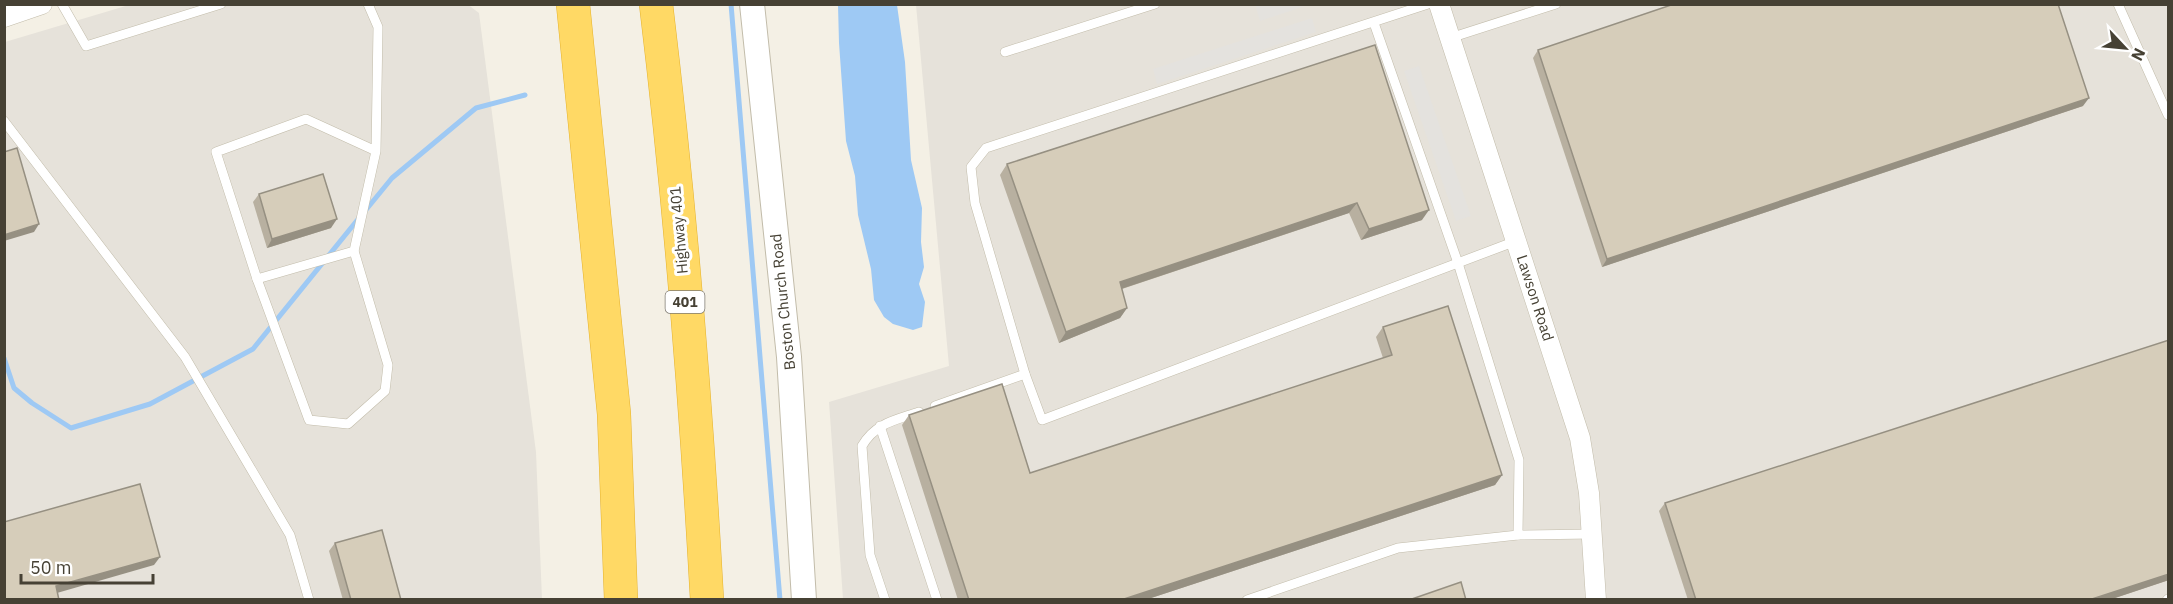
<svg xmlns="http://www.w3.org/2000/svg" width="2173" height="604" font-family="'IBM Plex Sans',sans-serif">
	<rect width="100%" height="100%" fill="#f4f0e5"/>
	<g fill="#e6e2da">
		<polygon points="467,4 479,13 536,452 542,599 5,600 5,42 129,5"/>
		<polygon points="916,5 2168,5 2168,599 843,599 829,402 949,366"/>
	</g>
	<g fill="#e4e2de">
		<polygon points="1255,4 1308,4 1308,5 1260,21"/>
		<polygon points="1312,18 1316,32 1157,84 1153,69"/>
		<polygon points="1419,66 1471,216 1456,221 1404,71"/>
	</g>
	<polygon fill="#9ec9f4" points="838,5 897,5 905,62 911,160 922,208 921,242 924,267 919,284 925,302 922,327 913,330 893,324 884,317 874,300 871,269 858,215 855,176 846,141 839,43"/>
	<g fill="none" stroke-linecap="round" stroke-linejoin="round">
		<g stroke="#9ec9f4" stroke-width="5">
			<polyline points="731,4 780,600"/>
			<polyline points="365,211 392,178 476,108 525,95"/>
			<polyline points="4,358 14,388 32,403 71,428 150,404 253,349 359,218"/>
		</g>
		<defs>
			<g id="service">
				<polyline points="62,4 86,46 221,4"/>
				<polyline points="368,4 378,27 376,151 354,251 257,279 216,152 306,119 376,151"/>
				<polyline points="2118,4 2168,115"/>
				<polyline points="1374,23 1458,263 1519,460 1518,535"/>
				<polyline points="1450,38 1556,4"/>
				<polyline points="1005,52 1155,4"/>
				<polyline points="4,121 185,357 290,535 309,600"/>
				<polyline points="257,279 309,420 348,424 385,391 388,365 354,251"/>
				<polyline points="1025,374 1042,420 1516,241"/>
				<polyline points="935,406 1025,374 975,203 971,167 986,148 1428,4"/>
				<polyline points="880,426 937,600"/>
				<path d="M885,600L870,555L862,446C875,423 896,420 919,412"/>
				<polyline points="1247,600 1398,548 1518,535 1593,534"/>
				<polyline points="2167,600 2168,599"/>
			</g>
			<g id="minor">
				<polyline points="1439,4 1580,438 1589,493 1596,600"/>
				<polyline points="4,17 42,4"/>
			</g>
			<polyline id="tertiary" points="752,4 789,357 804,600"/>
			<g id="motorway">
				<polyline points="573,4 614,414 621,600"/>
				<path d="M656,4C680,202 696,401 707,600"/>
			</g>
		</defs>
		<use href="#service" stroke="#c2bcaa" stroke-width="10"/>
		<use href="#minor" stroke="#c2bcaa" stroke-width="21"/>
		<use href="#tertiary" stroke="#c2bcaa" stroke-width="26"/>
		<use href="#motorway" stroke="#e5b22d" stroke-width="34"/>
		<use href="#service" stroke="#fff" stroke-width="9"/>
		<use href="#minor" stroke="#fff" stroke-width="20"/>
		<use href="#tertiary" stroke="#fff" stroke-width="24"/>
		<use href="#motorway" stroke="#ffd965" stroke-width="33"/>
	</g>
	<g fill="#b8b0a0">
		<polygon points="1375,45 1422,220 1361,240 1349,213 1122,289 1127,308 1120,318 1059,343 1000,175 1007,164"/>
		<polygon points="1538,50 2083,106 1602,267 1533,58"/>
		<polygon points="259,194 331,228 267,248 253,202"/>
		<polygon points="1383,327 1502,475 1495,485 1145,600 958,600 902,425 909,415 1030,473 1383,358 1376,337"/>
		<polygon points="1665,503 2169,580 2109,600 1688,600 1659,511"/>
		<polygon points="335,543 401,600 343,600 329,551"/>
	</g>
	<g fill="#969082">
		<polygon points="2089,98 2083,106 1602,267 1607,259"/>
		<polygon points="1357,203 1349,213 1112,292 1120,282"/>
		<polygon points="1429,210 1422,220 1361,240 1369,229"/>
		<polygon points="337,219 331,228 267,248 272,239"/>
		<polygon points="39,224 34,232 4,241 4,235"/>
		<polygon points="1127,308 1120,318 1059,343 1066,332"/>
		<polygon points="1502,475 1495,485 1145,600 1121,600"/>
		<polygon points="160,557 154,565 50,595 56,586"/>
		<polygon points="2169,574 2169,580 2109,600 2089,600"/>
	</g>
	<g fill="#d6cdba" stroke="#969082" stroke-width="1.5">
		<polygon points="1674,4 2058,4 2089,98 1607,259 1538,50"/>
		<polygon points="1375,45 1429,210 1369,229 1357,203 1120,282 1127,308 1066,332 1007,164"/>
		<polygon points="17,148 39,224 4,235 4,152"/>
		<polygon points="323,174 337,219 272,239 259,194"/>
		<polygon points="1448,306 1502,475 1121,600 969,600 909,415 1002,384 1030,473 1392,355 1383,327"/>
		<polygon points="2169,340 2169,574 2089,600 1696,600 1665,503"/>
		<polygon points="140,484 160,557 56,586 59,600 4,600 4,522"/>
		<polygon points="382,530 401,600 351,600 335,543"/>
		<polygon points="1461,582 1466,600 1409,600"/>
	</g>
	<g text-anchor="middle" stroke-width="6" stroke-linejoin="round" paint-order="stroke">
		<rect fill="#fff" stroke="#7e7a71" stroke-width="1.5" x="665.5" y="291" width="39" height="22" rx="4.5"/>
		<g font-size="14" font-weight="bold" fill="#464134">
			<text x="685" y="307">401</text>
		</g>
		<g font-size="15" fill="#464134" stroke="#fff">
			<text transform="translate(679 230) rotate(-95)" y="5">Highway 401</text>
			<text transform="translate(1535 298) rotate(72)" y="5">Lawson Road</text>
			<text transform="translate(783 302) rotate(-96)" y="5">Boston Church Road</text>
		</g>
	</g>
	<rect width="2173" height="604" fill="none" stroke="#464134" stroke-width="12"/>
	<g transform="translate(2125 48) rotate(116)" stroke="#ffffff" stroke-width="4.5" paint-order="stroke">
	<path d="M0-4.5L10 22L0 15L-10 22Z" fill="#464134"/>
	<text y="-9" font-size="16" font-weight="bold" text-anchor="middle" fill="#464134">N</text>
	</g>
	<path d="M21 574v9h132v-9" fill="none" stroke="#464134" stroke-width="3"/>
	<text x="30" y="574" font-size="18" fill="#464134" stroke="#ffffff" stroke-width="4.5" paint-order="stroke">50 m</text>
</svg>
